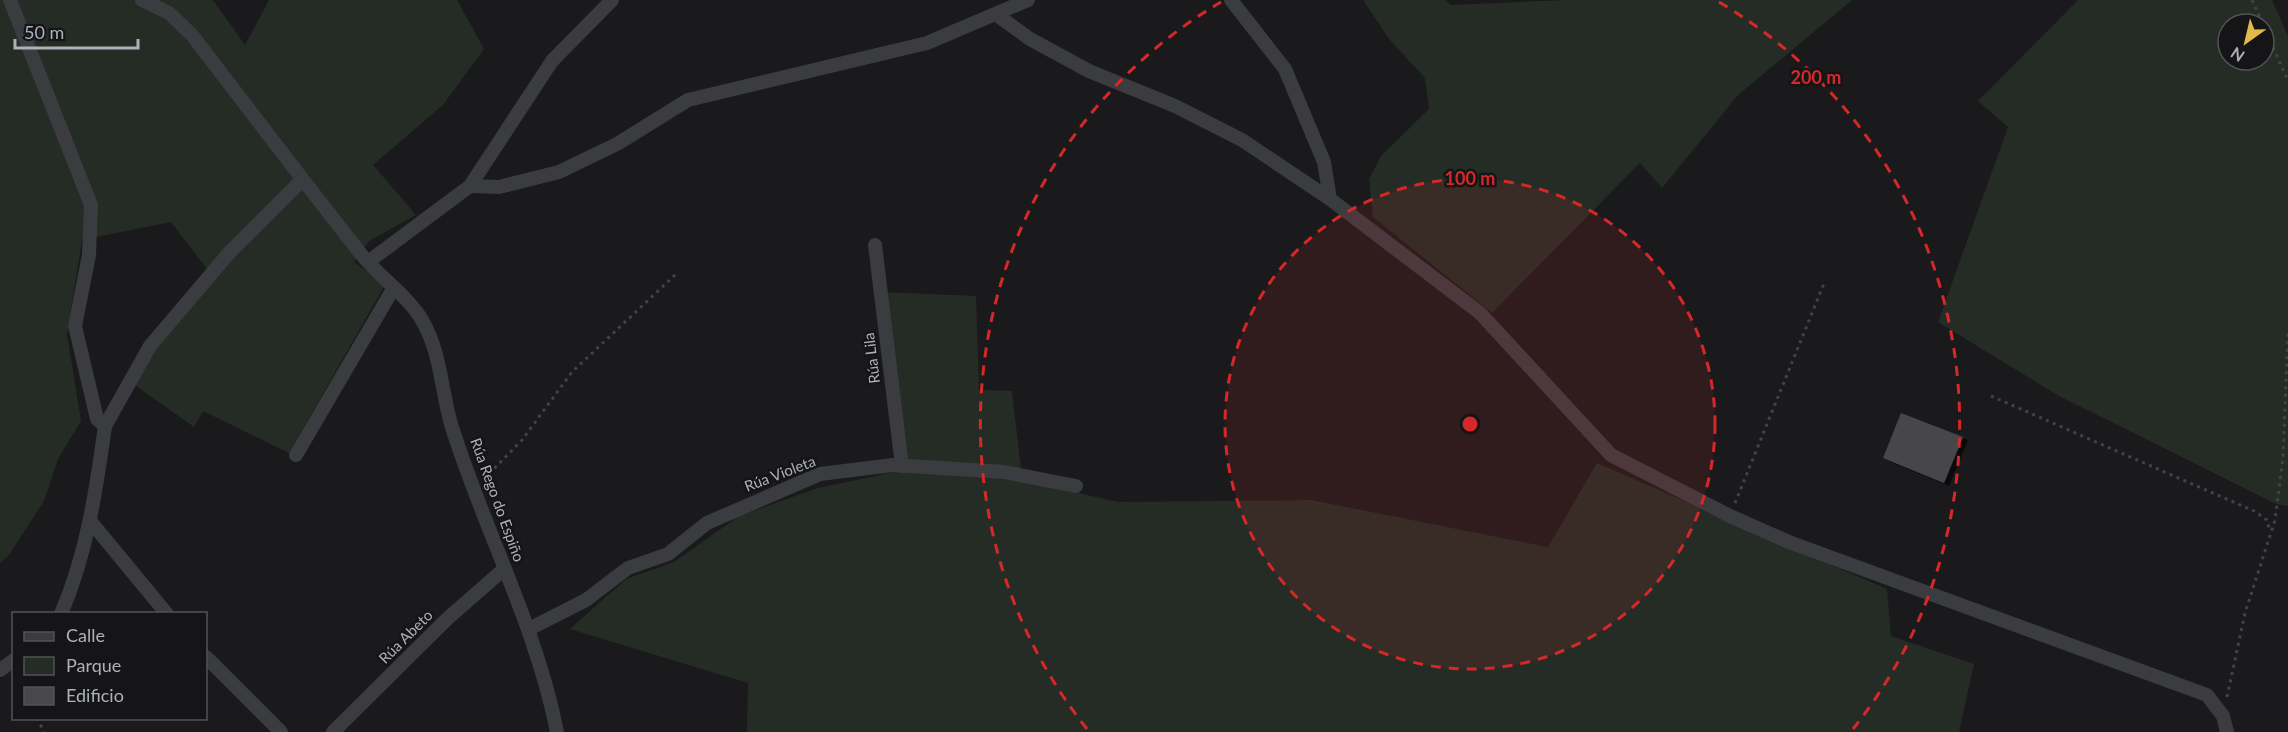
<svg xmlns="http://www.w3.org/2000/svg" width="2288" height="732" font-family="Lato,sans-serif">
	<defs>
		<filter id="shadow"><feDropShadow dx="5" dy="3" stdDeviation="0" flood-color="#0009"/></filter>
	</defs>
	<rect width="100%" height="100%" fill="#1a1a1c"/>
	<g fill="#242c25" fill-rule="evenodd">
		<polygon points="0,0 213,0 245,45 269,0 457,0 484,49 443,105 373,165 416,215 369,241 354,262 385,285 289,453 203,411 194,427 129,381 213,277 171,222 82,240 67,334 81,421 58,459 44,501 9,555 0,563"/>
		<polygon points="1363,0 1445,0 1451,5 1565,0 1852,0 1738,95 1662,188 1640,163 1492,313 1373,217 1369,179 1381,156 1429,109 1425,78 1389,39"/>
		<path d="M2078,0H2272L2288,36V506L2276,504L2059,396L1938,322L2008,127L1978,101ZM2228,24H2264V60H2228Z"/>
		<polygon points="881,292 976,296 979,390 1012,391 1021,469 1057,488 1118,502 1311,500 1548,547 1597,463 1887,589 1891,636 1974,664 1959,732 747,732 748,683 570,629 626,579 674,562 739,516 818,488 899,471"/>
	</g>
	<polygon fill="#47474c" filter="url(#shadow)" points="1901,413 1963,437 1944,483 1883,458"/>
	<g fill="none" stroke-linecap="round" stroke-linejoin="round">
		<g stroke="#414347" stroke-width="3" stroke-dasharray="3 4.5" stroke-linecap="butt">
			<polyline points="2252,0 2263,24"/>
			<polyline points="2264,27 2288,81"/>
			<polyline points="1991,396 2254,511 2267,520 2270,532"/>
			<polyline points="484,479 522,440 572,372 676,274"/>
			<polyline points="1735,503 1825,281"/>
			<polyline points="2227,697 2245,613 2275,520 2283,458 2288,332"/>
			<polyline points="37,718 44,732"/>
		</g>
		<g stroke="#3b3c40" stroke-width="14">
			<path d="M10,0L91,205L89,255L75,326L97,419L105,426C96,491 87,553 61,614"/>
			<path d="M142,0L169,13L192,35C248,108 304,182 361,254C378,276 409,297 422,320C441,353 441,389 451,424C483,528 536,625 557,732"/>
			<polyline points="1231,0 1285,69 1324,162 1330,199"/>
			<polyline points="997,15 1030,39 1089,71 1175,106 1242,140 1330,199 1480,313 1611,455 1730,516 1789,542 2207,695 2223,716 2227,732"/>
			<polyline points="470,186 499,187 559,172 617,144 688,100 927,43 1028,0"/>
			<polyline points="875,245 902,466"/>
			<polyline points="368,262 470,186 552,61 612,0"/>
			<polyline points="105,426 150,346 229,253 302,180"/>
			<polyline points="296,455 393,289"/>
			<polyline points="91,522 167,614"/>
			<polyline points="529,629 586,600 628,568 668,554 707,523 820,474 893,465 1004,472 1076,486"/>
			<polyline points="206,657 281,732"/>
			<polyline points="0,670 14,660"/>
			<polyline points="333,732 447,619 504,569"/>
		</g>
	</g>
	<circle cx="1470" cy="424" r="245" fill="#d62828" fill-opacity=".12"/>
	<g fill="none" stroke="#d62828" stroke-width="3" stroke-dasharray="10 8">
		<circle cx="1470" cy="424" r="245"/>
		<path d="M1087 729A490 490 0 0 1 1221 2M1719 2A490 490 0 0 1 1853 729"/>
	</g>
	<g text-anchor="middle" stroke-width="5" stroke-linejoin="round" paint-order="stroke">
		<g font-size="15" fill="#adb1ba" stroke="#151517">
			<text transform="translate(872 358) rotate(-97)" y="5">Rúa Lila</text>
			<text transform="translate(780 474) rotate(-21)" y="5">Rúa Violeta</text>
			<text transform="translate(497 500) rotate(70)" y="5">Rúa Rego do Espiño</text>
			<text transform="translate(406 637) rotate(-45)" y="5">Rúa Abeto</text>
		</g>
	</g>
	<circle cx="1470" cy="424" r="9" fill="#d62828" stroke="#151517" stroke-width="3"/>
	<g font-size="18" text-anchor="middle" font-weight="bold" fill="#d62828" stroke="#151517" stroke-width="5" stroke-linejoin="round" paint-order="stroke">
		<text x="1816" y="84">200 m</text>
		<text x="1470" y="185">100 m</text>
	</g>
	<rect x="12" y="612" width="195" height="108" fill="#151517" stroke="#525358" stroke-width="1.5"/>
	<rect x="24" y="632" width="30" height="9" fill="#3b3c40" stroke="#525358" stroke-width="1.5"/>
	<text x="66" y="642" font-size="18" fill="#adb1ba">Calle</text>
	<rect x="24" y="657" width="30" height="18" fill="#242c25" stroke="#525358" stroke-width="1.5"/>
	<text x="66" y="672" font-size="18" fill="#adb1ba">Parque</text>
	<rect x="24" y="687" width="30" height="18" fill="#47474c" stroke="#525358" stroke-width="1.5"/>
	<text x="66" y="702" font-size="18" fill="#adb1ba">Edificio</text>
	<g transform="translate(2246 42) rotate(214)"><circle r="28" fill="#151517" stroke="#525358" stroke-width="1.5"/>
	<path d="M0-4.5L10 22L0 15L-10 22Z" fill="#e4b84a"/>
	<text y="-9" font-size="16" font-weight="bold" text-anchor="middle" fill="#adb1ba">N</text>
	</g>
	<path d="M15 39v9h123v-9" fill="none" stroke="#adb1ba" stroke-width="3"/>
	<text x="24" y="39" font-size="18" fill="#adb1ba" stroke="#151517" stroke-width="4.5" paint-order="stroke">50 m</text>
</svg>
